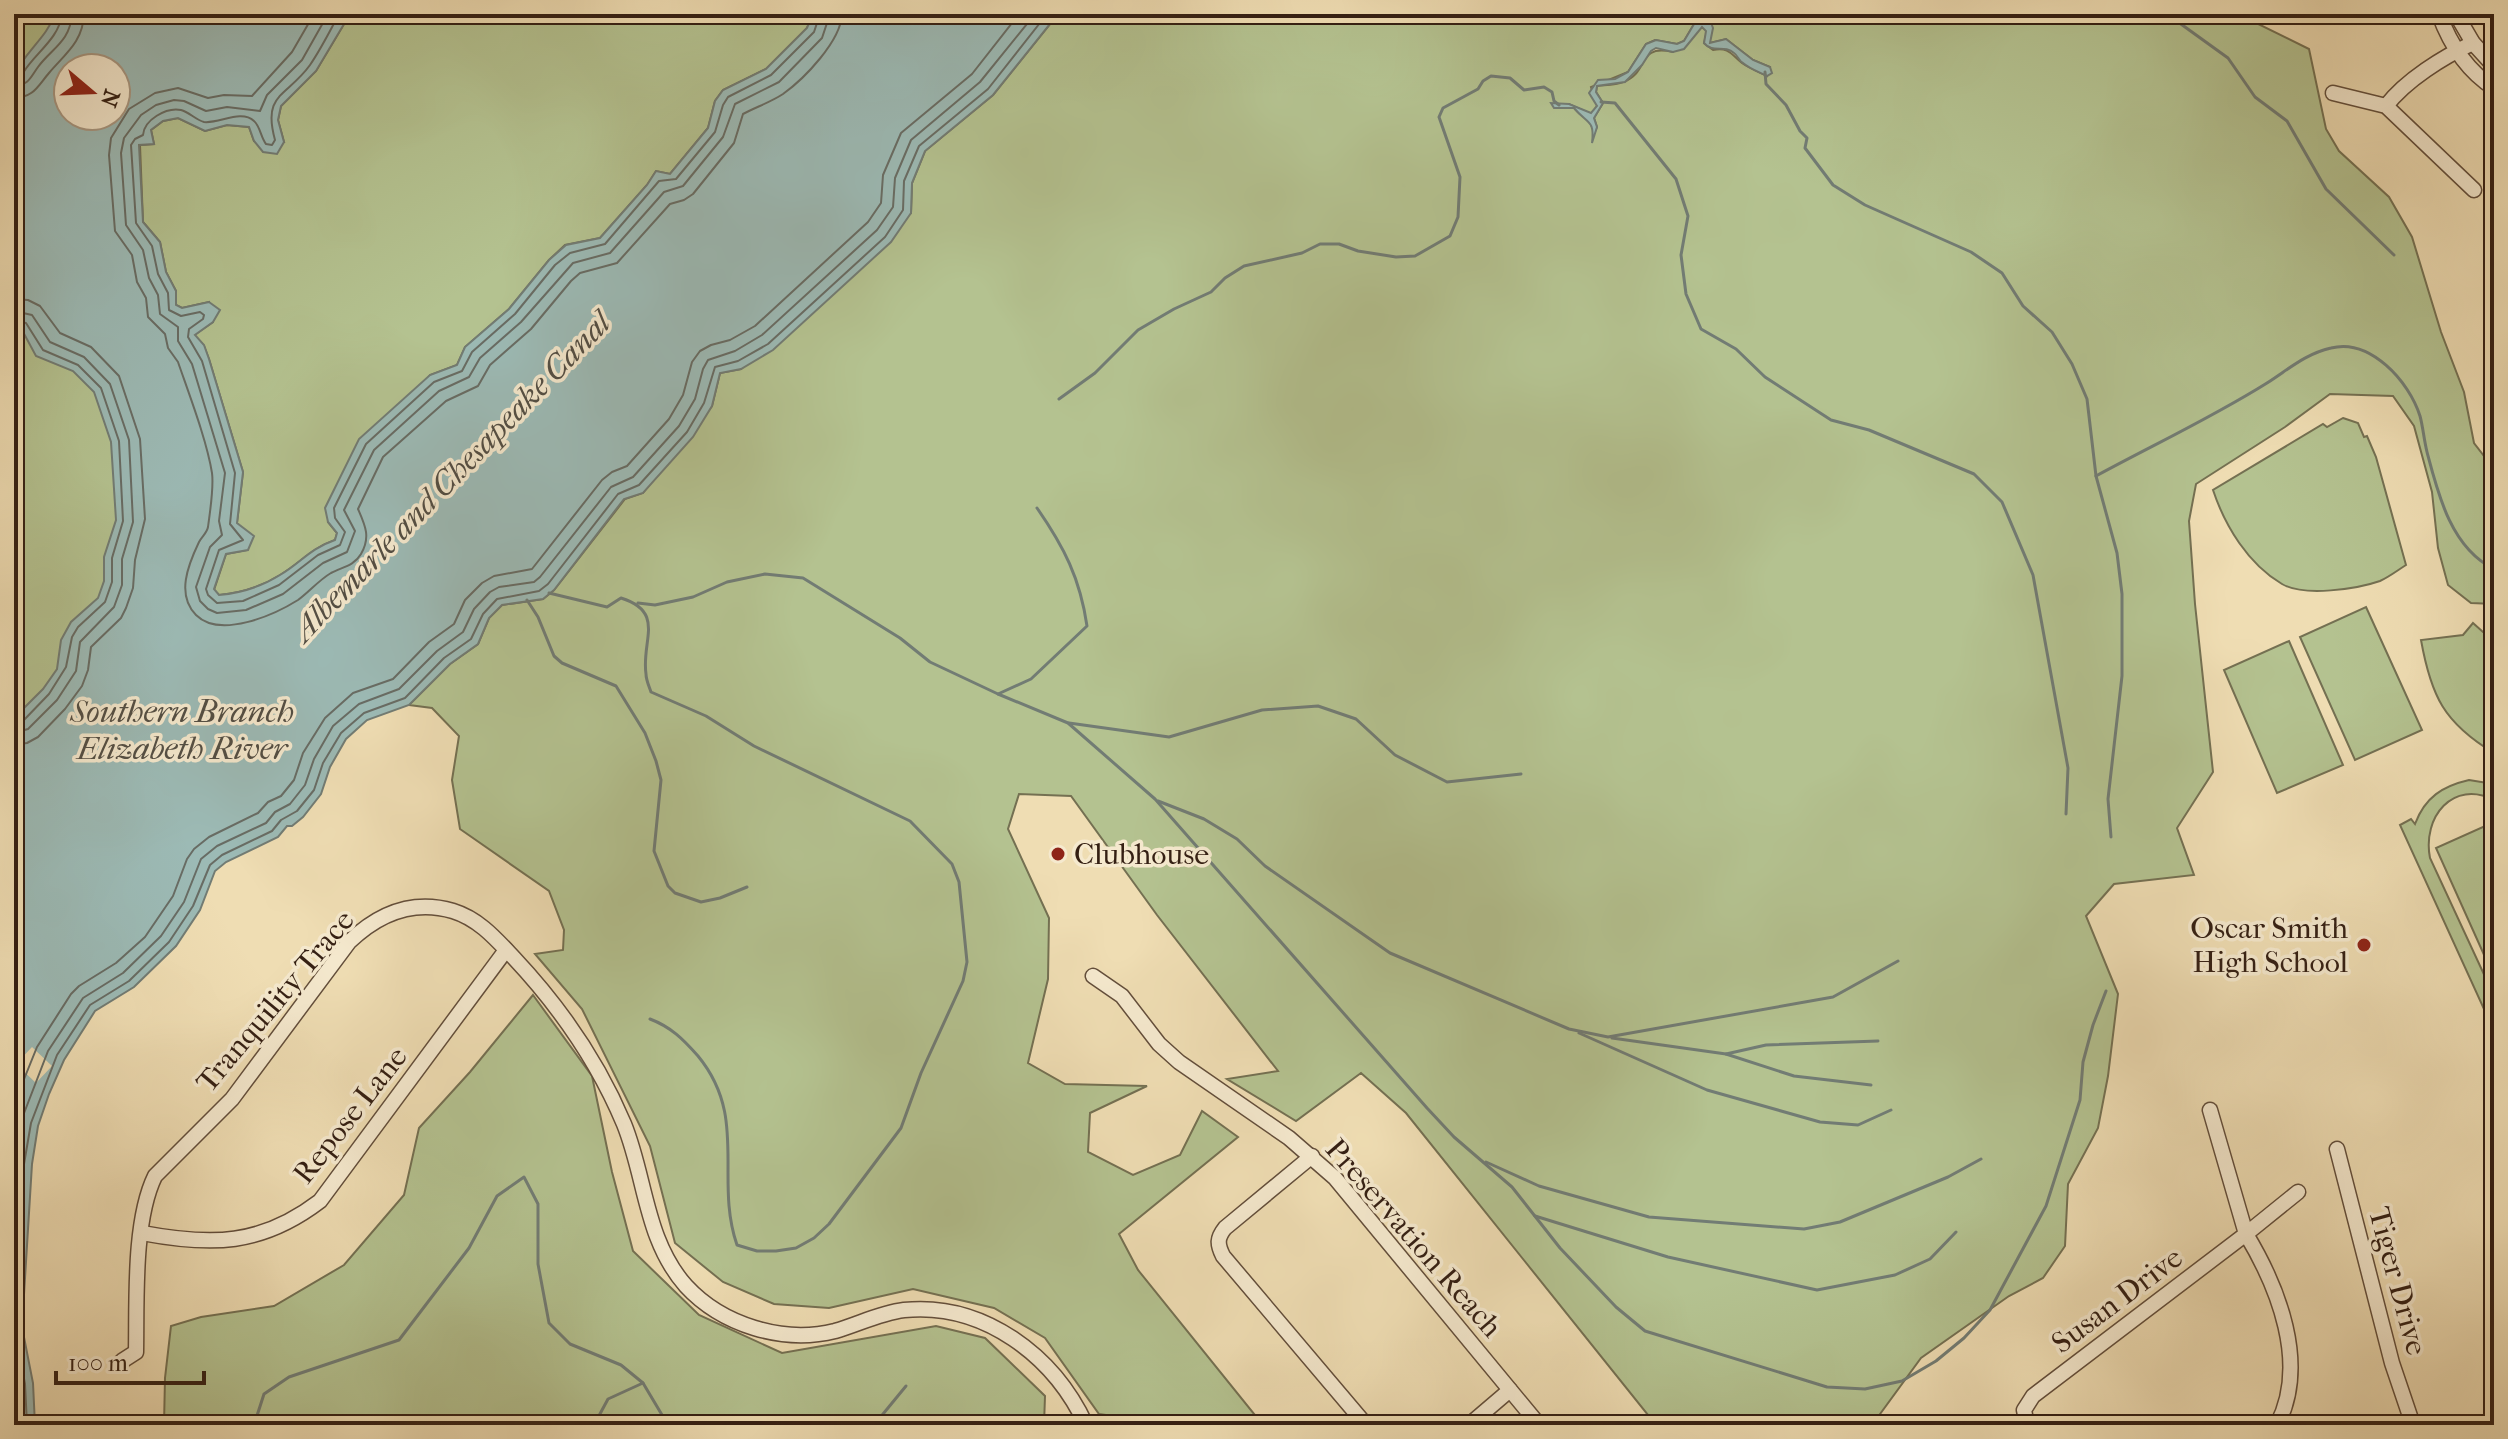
<svg xmlns="http://www.w3.org/2000/svg" width="2508" height="1439" font-family="'IM FELL French Canon',serif">
	<rect width="100%" height="100%" fill="#efddb3"/>
	<filter id="stains"><feTurbulence type="fractalNoise" baseFrequency=".0025" numOctaves="4"/><feColorMatrix values="0 0 0 0 .2 0 0 0 0 .09 0 0 0 0 .02 0 0 0 .5 -.17"/></filter>
	<radialGradient id="worn" r=".72"><stop offset=".6" stop-color="#630" stop-opacity="0"/><stop offset="1" stop-color="#630" stop-opacity=".3"/></radialGradient>
	<g fill="#b4c290" stroke="#747052" stroke-width="2">
		<polygon points="14,14 64,14 14,91"/>
		<path d="M350,14H813L807,28L766,69L723,90L715,101L708,128L670,174L656,171L647,185L600,238L565,245L549,260L509,309L465,347L457,365L430,375L328,522L337,533L335,540C308,550 302,562 280,575C261,587 241,593 219,595L214,590L226,554L247,550L237,523L243,472L209,359L204,346L194,335L213,322L209,302L182,308L176,305V291L166,272L160,242L143,222L140,145L154,144L151,130L163,121L178,118L205,131L227,125L249,127L254,141L284,142L278,120L281,106L316,71Z"/>
		<path d="M1058,14H1700L1684,41L1677,44L1655,40L1646,44L1628,72L1591,87L1597,106L1591,114L1569,104L1554,108H1574C1582,118 1595,121 1593,136L1597,127L1594,118L1603,103L1596,92L1597,86C1605,85 1616,85 1623,82C1651,72 1635,44 1673,52L1702,27L1707,31L1704,43L1713,50C1729,47 1731,54 1742,63C1749,68 1759,72 1767,76L1770,67L1753,60L1726,39L1710,43L1709,17L1713,14H2238L2309,49L2326,129L2339,151L2389,197L2412,237L2441,332L2464,392L2474,443L2494,469V604L2471,603L2448,585L2438,548L2432,492L2414,426L2393,396L2330,394L2285,427L2196,484L2189,521L2195,604L2213,772L2177,828L2194,875L2114,884L2086,916L2118,994L2108,1076L2098,1128L2068,1184L2065,1246L2043,1278L2009,1296L1921,1358L1872,1425H1656L1406,1113L1361,1073L1296,1121L1227,1079L1278,1071L1157,915L1071,796L1019,794L1008,829L1049,918L1048,979L1028,1063L1065,1084L1147,1086L1090,1113L1088,1152L1133,1175L1180,1155L1202,1111L1238,1137L1119,1234L1138,1270L1263,1425H1152L1147,1421L1099,1414L1045,1338L994,1308L913,1289L829,1308L774,1304L723,1282L675,1243L650,1146L582,1009L535,954L563,950L564,930L549,891L460,829L452,780L459,736L432,708L409,705L450,664L478,644L489,618L502,605L543,599L554,590L625,499L643,493L712,406L720,373L741,369L911,213L912,183L925,151L993,95Z"/>
		<polygon points="14,322 76,361 116,425 118,574 14,739"/>
		<path d="M2343,418L2358,423L2364,437L2367,436L2376,457L2406,565C2398,570 2389,577 2380,581C2357,589 2304,597 2282,584C2248,564 2225,526 2213,490L2323,424L2327,427Z"/>
		<polygon points="2366,607 2422,730 2355,760 2300,637"/>
		<path d="M2473,623L2483,632L2494,631V753C2444,723 2431,696 2421,640L2463,635Z"/>
		<polygon points="2289,641 2343,765 2277,793 2224,670"/>
		<path d="M2469,780L2494,784V800C2453,779 2422,817 2430,858L2494,996V1031L2400,825L2411,819L2415,824C2425,797 2443,786 2469,780Z"/>
		<polygon points="2494,822 2494,977 2436,848"/>
		<polygon points="533,995 592,1076 612,1172 633,1251 699,1315 782,1353 936,1326 985,1338 1045,1396 1044,1425 164,1425 165,1378 171,1326 201,1317 274,1306 344,1265 404,1195 419,1128 470,1072"/>
	</g>
	<g fill="#9cbab5" stroke="#727c74" stroke-width="2" fill-rule="evenodd">
		<path d="M55,14H350L316,71L281,106L278,120L284,142L277,154L263,152L254,141L249,127L227,125L205,131L178,118L163,121L151,130L154,144L139,145L143,222L160,242L166,272L176,291V305L182,308L209,302L220,310L213,322L195,335L204,345L209,359L243,472L237,523L254,536L248,550L226,554L214,589L219,595C241,593 261,587 280,575C302,562 309,549 335,540L337,533L328,522L325,508L359,439L430,375L457,365L465,347L509,309L549,260L566,245L600,238L647,185L656,171L670,174L708,128L715,101L723,90L766,69L807,28L813,14H1058L993,95L925,151L912,183L911,213L891,242L773,350L741,369L720,373L712,406L693,437L643,493L624,499L554,590L543,599L502,605L489,618L478,644L450,664L409,705L367,720L346,739L330,767L321,794L303,817L292,826H287L278,837L226,862L215,871L200,910L176,946L134,987L95,1011L64,1060L49,1094L38,1126L32,1164L22,1327L33,1383L35,1425H14V718L43,689L57,669L61,640L71,622L98,598L104,581V557L116,520L111,442L94,392L73,371L36,356L22,330L14,329V76C24,52 46,39 55,14ZM68,68H116V116H68Z"/>
		<path d="M1700,14H1713L1709,17L1713,28L1710,43L1726,39L1753,60L1770,67L1772,73L1767,76C1759,72 1750,69 1743,63C1739,61 1738,56 1734,53C1724,44 1713,54 1704,43L1706,31L1702,27L1684,49L1673,52L1656,48L1651,51L1642,65L1625,82L1597,86L1596,92L1603,103L1594,118L1597,127L1592,143C1595,119 1587,124 1574,108H1554L1551,103L1569,104L1591,113L1597,106L1589,93L1598,80L1615,79L1628,72L1646,44L1656,40L1677,44L1684,41Z"/>
	</g>
	<polygon fill="#efddb3" points="32,1047 52,1066 36,1083 16,1064"/>
	<g fill="none" stroke-linecap="round" stroke-linejoin="round">
		<g stroke="#686c64" stroke-width="2">
			<path d="M314,14L292,52L252,96L224,95L208,98L178,88L155,93L129,109L111,138L109,155L115,231L132,255L137,282L146,298L148,317L165,334L168,348L178,362C189,394 207,441 212,473C214,488 210,511 208,527C207,533 202,536 199,542C188,565 176,595 196,615C220,639 274,615 298,600C309,592 319,580 331,573C342,567 354,566 361,554C371,537 365,525 358,509L383,457L446,401L478,386L490,365L531,329L571,281L580,273L617,263L670,204L684,200L693,194L734,143L743,114C756,107 771,102 783,94C804,79 841,41 842,14"/>
			<polyline points="328,14 302,60 267,95 260,111 227,107 206,111 184,101 174,100 156,105 141,115 124,138 121,153 126,225 143,250 149,278 158,295 160,314 178,327 178,341 192,364 225,473 219,521 222,535 210,547 196,587 200,601 208,609 217,613 246,610 283,594 323,563 347,552 355,531 344,510 374,450 439,391 469,377 480,358 521,322 573,263 610,253 664,192 683,186 723,137 735,104 779,82 822,38 830,14"/>
			<path d="M339,14C330,31 321,49 310,65C287,97 262,93 275,140L272,145L266,144C261,138 260,126 254,121C241,109 219,124 204,122C196,120 189,112 181,110C166,107 144,120 143,135L135,139L131,145L136,223L152,246L158,274L168,293L169,310L181,316L200,312L204,315L203,319L189,329L188,337L202,361L235,473L230,524L243,540L219,550L206,589L208,595L217,603L243,601L279,585L318,555L340,545L345,532L335,518L334,508L366,444L434,382L462,371L472,352L515,314L555,265L570,253L605,244L659,181L676,179L715,132L723,105L728,97L771,75L814,32L820,14"/>
			<path d="M14,76L23,73C35,53 59,39 62,14"/>
			<path d="M14,86C29,85 30,78 38,67C52,48 70,42 72,14"/>
			<path d="M14,98C34,97 37,87 49,73C65,54 83,42 84,14"/>
			<polyline points="14,299 28,300 40,306 60,333 91,347 119,376 140,439 145,519 135,560 133,588 126,608 121,618 91,647 88,670 82,686 65,709 38,737 27,743 14,745"/>
			<polyline points="14,311 32,315 50,342 84,357 110,384 129,440 133,522 122,559 122,585 114,607 80,642 76,671 57,700 28,729 14,733"/>
			<polyline points="14,321 26,323 43,350 78,365 101,388 119,441 123,521 112,558 112,582 105,602 78,627 72,637 66,667 49,694 23,721 14,723"/>
			<polyline points="14,1104 37,1047 71,994 79,986 116,963 145,937 173,896 187,859 194,849 209,837 258,813 268,802 281,796 294,780 303,753 325,718 353,693 393,679 429,642 454,624 465,600 482,583 494,576 532,569 602,480 612,472 627,466 669,419 683,395 692,362 700,351 711,345 730,340 755,326 868,222 881,203 883,175 901,133 972,74 1019,14"/>
			<polyline points="14,1170 21,1121 48,1051 83,998 123,973 161,936 184,902 201,859 217,846 266,823 275,812 290,804 305,785 314,759 333,726 359,704 399,689 437,651 463,632 474,609 490,592 499,587 534,582 540,577 611,487 633,477 679,426 695,399 703,369 708,360 735,351 762,335 877,230 893,207 895,178 911,140 980,82 1035,14"/>
			<polyline points="27,1425 25,1384 14,1327 24,1164 31,1123 57,1055 90,1005 129,981 169,942 193,906 210,865 222,855 272,831 281,820 297,811 314,790 323,763 341,733 364,713 405,698 444,658 471,639 483,614 497,599 539,591 548,584 618,494 639,485 687,432 704,403 715,367 738,361 768,344 885,237 903,210 904,181 919,146 988,89 1047,14"/>
		</g>
		<g stroke="#727c74" stroke-width="3">
			<polyline points="2167,14 2228,58 2255,97 2287,121 2326,189 2394,255"/>
			<polyline points="1765,72 1766,84 1786,105 1800,131 1807,138 1805,148 1833,185 1865,205 1971,252 2002,273 2023,306 2052,332 2072,364 2087,399 2096,476 2117,553 2122,594 2122,676 2108,799 2111,837"/>
			<polyline points="1601,102 1615,103 1676,179 1688,216 1681,255 1686,294 1701,329 1736,349 1765,377 1831,420 1869,430 1974,474 2002,502 2033,575 2068,768 2066,814"/>
			<polyline points="1059,399 1095,373 1138,330 1174,309 1211,292 1225,278 1244,266 1302,253 1320,244 1339,244 1358,251 1396,257 1415,256 1450,236 1458,217 1460,177 1439,117 1443,108 1478,89 1483,81 1491,76 1510,78 1524,90 1544,87 1552,92 1554,101 1559,105"/>
			<path d="M2096,476C2153,445 2213,417 2267,383C2289,369 2305,354 2331,348C2370,338 2409,381 2420,416C2423,427 2424,440 2427,452C2438,494 2451,548 2494,569"/>
			<path d="M549,593L607,607L621,598C666,612 641,641 646,674C646,680 649,686 651,692L706,716L754,746L910,821L952,864L959,882L967,962L963,981L921,1073L901,1128L829,1224L814,1238L796,1248L776,1251H757L737,1245C714,1178 749,1118 698,1056C683,1039 671,1027 650,1019"/>
			<polyline points="527,600 538,617 554,656 562,663 616,686 645,733 656,761 661,780 654,851 668,886 675,893 701,902 720,898 747,887"/>
			<polyline points="638,603 655,605 693,597 727,582 765,574 803,578 900,638 930,662 998,694 1068,723 1155,799 1427,1108 1454,1137 1512,1187 1560,1248 1616,1307 1645,1331 1827,1387 1865,1389 1902,1381 1936,1361 1964,1338 1990,1310 2046,1206 2080,1100 2083,1062 2093,1025 2106,991"/>
			<path d="M998,694L1031,679L1087,626C1080,578 1064,547 1037,508"/>
			<polyline points="1069,723 1169,737 1262,710 1318,706 1356,719 1395,755 1447,782 1521,774"/>
			<polyline points="1158,801 1204,819 1237,839 1265,866 1390,953 1569,1029 1608,1037 1833,997 1898,961"/>
			<polyline points="1579,1033 1707,1090 1820,1122 1858,1125 1891,1110"/>
			<polyline points="1612,1038 1726,1054 1794,1076 1871,1085"/>
			<polyline points="1726,1054 1766,1045 1878,1041"/>
			<polyline points="1486,1162 1539,1186 1649,1217 1804,1229 1840,1222 1948,1177 1981,1159"/>
			<polyline points="1535,1216 1668,1257 1817,1290 1895,1275 1930,1259 1956,1232"/>
			<polyline points="254,1425 264,1394 289,1377 399,1340 469,1248 497,1196 524,1177 538,1204 538,1264 549,1323 570,1344 621,1365 643,1383 668,1425"/>
			<polyline points="594,1425 608,1399 643,1383"/>
			<polyline points="874,1425 906,1386"/>
		</g>
		<defs>
			<g id="minor">
				<path d="M2439,14C2450,44 2467,71 2494,88"/>
				<polyline points="2456,14 2473,43 2494,66"/>
				<polyline points="2333,93 2386,106 2474,190"/>
				<path d="M2386,106C2406,80 2443,57 2473,43"/>
				<polyline points="1093,976 1122,996 1159,1044 1179,1062 1289,1138 1335,1178 1539,1425"/>
				<polyline points="2337,1149 2392,1363 2413,1425"/>
				<path d="M1312,1156L1225,1228C1217,1238 1217,1244 1223,1256L1366,1425"/>
				<path d="M142,1233C211,1246 261,1246 320,1201L506,950"/>
				<path d="M122,1361L136,1352C137,1302 133,1221 155,1176L232,1099L349,942C378,914 412,899 453,911C479,919 496,939 514,958C560,1007 598,1062 624,1124C646,1178 645,1240 686,1286C722,1325 783,1344 835,1331C859,1324 880,1313 904,1310C984,1302 1054,1356 1086,1425"/>
				<polyline points="1469,1425 1510,1390"/>
				<polyline points="2027,1425 2024,1410 2033,1396 2246,1234 2210,1110"/>
				<path d="M2277,1425C2309,1364 2278,1287 2246,1234L2298,1192"/>
			</g>
		</defs>
		<use href="#minor" stroke="#634e3b" stroke-width="17"/>
		<use href="#minor" stroke="#f5e9ce" stroke-width="14"/>
	</g>
	<g fill="#8f2418" stroke="#f5e9ce" stroke-width="3">
		<circle cx="1058" cy="854" r="8"/>
		<circle cx="2364" cy="945" r="8"/>
	</g>
	<g text-anchor="middle" stroke-width="7" stroke-linejoin="round" paint-order="stroke">
		<g font-size="30" fill="#341f13" stroke="#f5e9ce" text-anchor="start">
			<text x="1074" y="864">Clubhouse</text>
			<text x="2348" y="938" text-anchor="end">Oscar Smith<tspan x="2348" dy="34">High School</tspan></text>
		</g>
		<g font-size="30" fill="#341f13" stroke="#f5e9ce">
			<text transform="translate(275 1001) rotate(-50)" y="10">Tranquility Trace</text>
			<text transform="translate(350 1115) rotate(-52)" y="10">Repose Lane</text>
			<text transform="translate(1414 1238) rotate(49)" y="10">Preservation Reach</text>
			<text transform="translate(2398 1281) rotate(75)" y="10">Tiger Drive</text>
			<text transform="translate(2117 1300) rotate(-37)" y="10">Susan Drive</text>
		</g>
		<g font-size="32" font-style="italic" fill="#534e44" stroke="#f5e9ce">
			<text transform="translate(451 476) rotate(-46)" y="11">Albemarle and Chesapeake Canal</text>
			<text x="182" y="722">Southern Branch<tspan x="182" dy="37">Elizabeth River</tspan></text>
		</g>
	</g>
	<rect width="2508" height="1439" fill="none" stroke="#efddb3" stroke-width="48"/>
	<rect x="16" y="16" width="2476" height="1407" fill="none" stroke="#341f13" stroke-width="4"/>
	<rect x="24" y="24" width="2460" height="1391" fill="none" stroke="#341f13" stroke-width="2"/>
	<g transform="translate(92 92) rotate(109)"><circle r="38" fill="#f5e9ce" stroke="#a89883" stroke-width="2"/>
	<path d="M0-6L14 30L0 20L-14 30Z" fill="#8f2418"/>
	<text y="-12" font-size="22" font-weight="bold" text-anchor="middle" fill="#341f13">N</text>
	</g>
	<path d="M56 1371v12h148v-12" fill="none" stroke="#341f13" stroke-width="4"/>
	<text x="68" y="1371" font-size="24" fill="#341f13" stroke="#f5e9ce" stroke-width="6" paint-order="stroke">100 m</text>
	<rect width="100%" height="100%" filter="url(#stains)"/>
	<rect width="100%" height="100%" fill="url(#worn)"/>
</svg>
